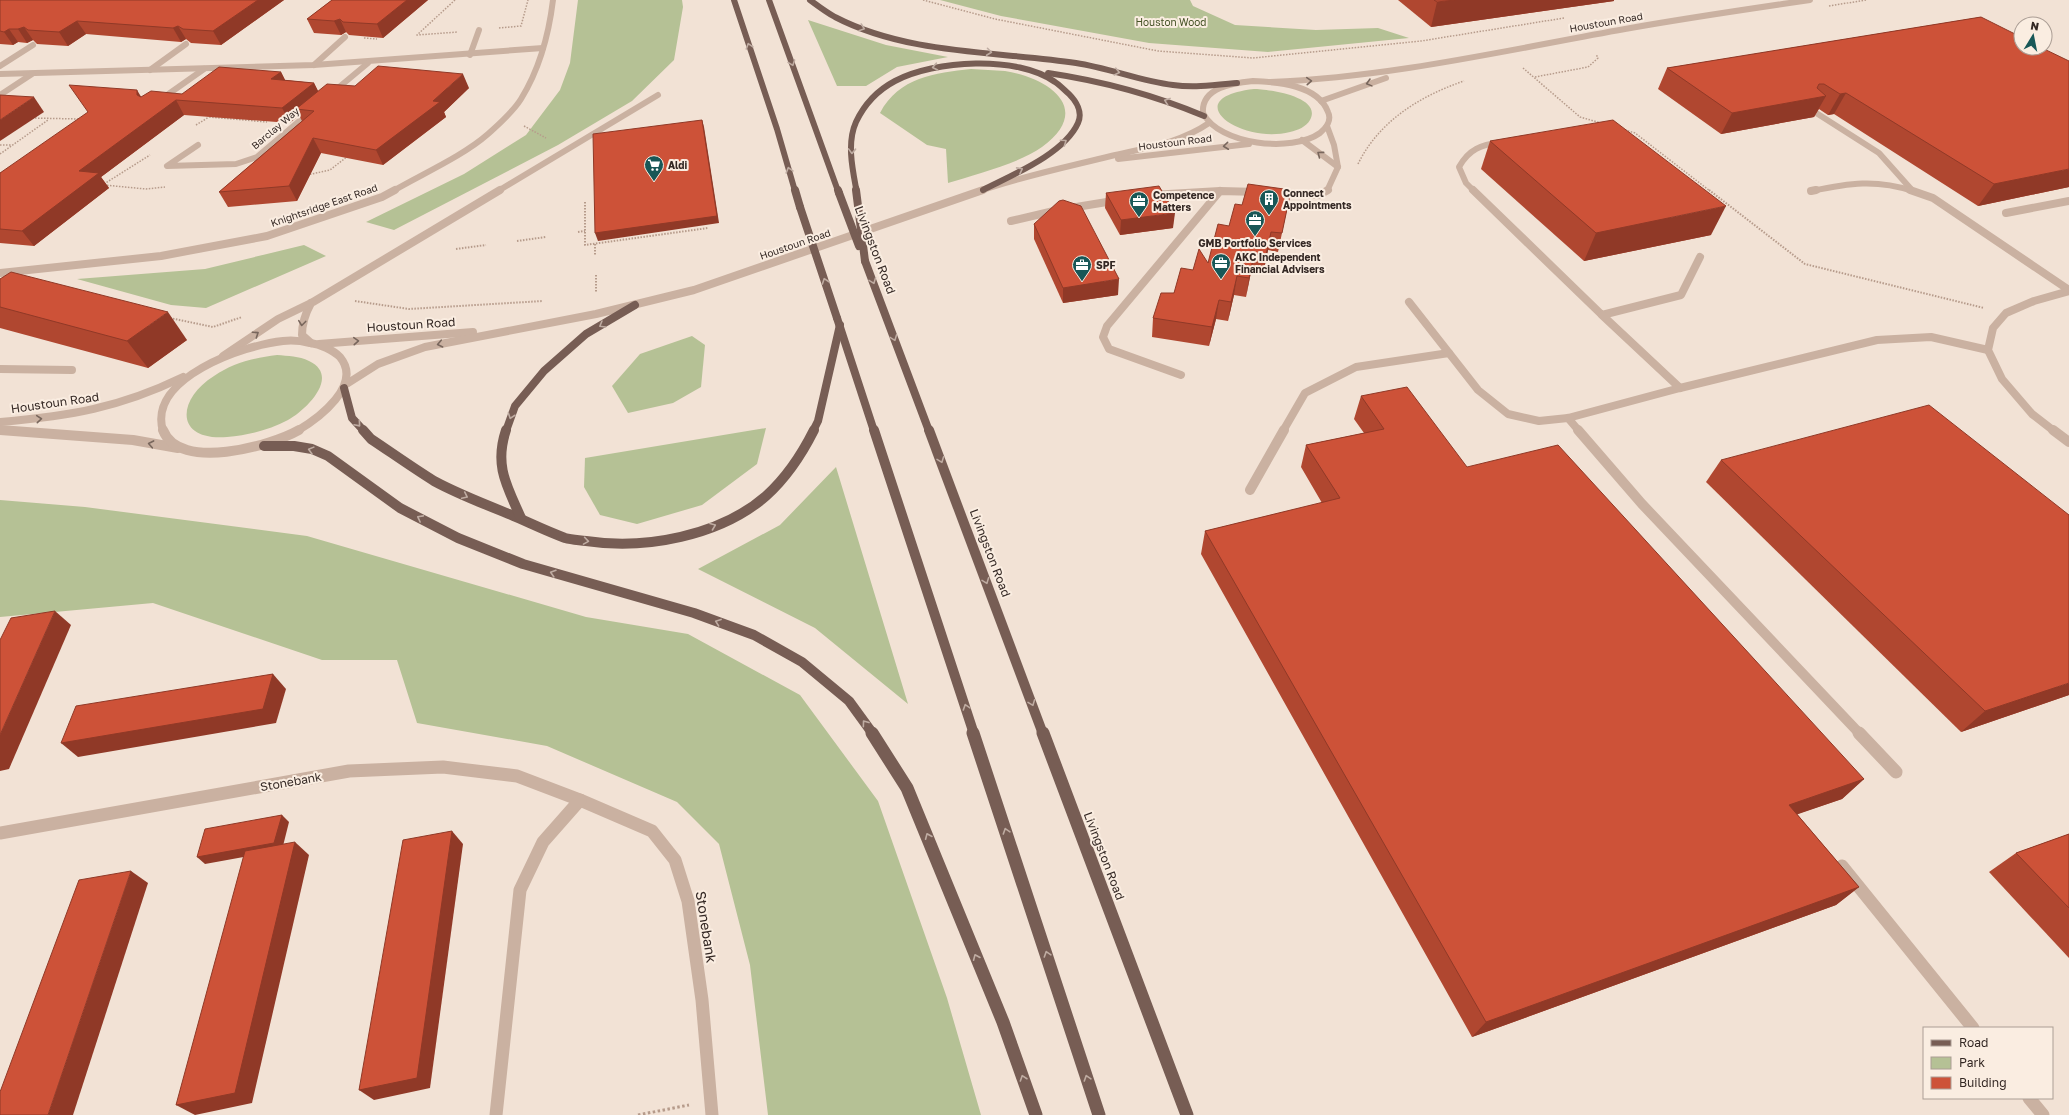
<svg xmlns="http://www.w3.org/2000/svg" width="2069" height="1115" font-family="'Golos Text',sans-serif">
	<rect width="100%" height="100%" fill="#f2e2d5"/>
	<g fill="#b5c195">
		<polygon points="578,0 682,0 683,7 674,60 632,101 558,145 394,230 366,222 464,174 526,135 560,90 570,63"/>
		<polygon points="940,0 1190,0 1193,6 1235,25 1316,30 1378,28 1409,38 1268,52 1149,43 1001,16"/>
		<polygon points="808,20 886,45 948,57 897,67 866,86 837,86"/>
		<path d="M971,69C982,70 994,70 1005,71C1049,78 1094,109 1042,147C1018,164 976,174 948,183L946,149L927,145L880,113C899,77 935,73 971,69Z"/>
		<path d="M1254,89C1266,89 1323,96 1310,120C1306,127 1298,130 1290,132C1240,145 1176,98 1254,89Z"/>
		<polygon points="304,245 326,256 206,308 171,305 77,279 205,269"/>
		<polygon points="692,336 705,345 701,387 673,403 628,413 612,386 640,354"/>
		<path d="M277,355C288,356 299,356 309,361C341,376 306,410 288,420C269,430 249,435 227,437C175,441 176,400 214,376C233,363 254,358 277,355Z"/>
		<polygon points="766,428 757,464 702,505 637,524 600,515 584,487 585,458"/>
		<polygon points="836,467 908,704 815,628 698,569 780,525"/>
		<polygon points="0,500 85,507 307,536 586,617 688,634 800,695 878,801 947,998 981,1115 768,1115 750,965 719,844 677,802 547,746 417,723 397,660 322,660 153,603 0,617"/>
	</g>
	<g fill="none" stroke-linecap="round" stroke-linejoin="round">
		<g stroke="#b69b8b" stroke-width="1.5" stroke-dasharray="1.5 1.5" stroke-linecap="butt">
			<polyline points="455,0 417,35 458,32"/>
			<polyline points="923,0 995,19 1158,51 1253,58 1421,41 1564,18"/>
			<polyline points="1829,6 1866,0"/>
			<polyline points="499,28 521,26 528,0"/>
			<polyline points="364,38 377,39"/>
			<polyline points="1523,68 1580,117 1601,123"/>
			<polyline points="1535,77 1588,67 1598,58 1596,54"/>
			<polyline points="207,115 209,117 267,122"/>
			<polyline points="32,118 79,119"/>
			<polyline points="196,125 209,117"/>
			<polyline points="524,126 546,138"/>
			<polyline points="1625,130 1635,133 1710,191"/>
			<polyline points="0,145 11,145"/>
			<polyline points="0,154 48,120"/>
			<path d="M1358,164C1379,121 1420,96 1464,81"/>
			<polyline points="307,175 330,170 348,156"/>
			<polyline points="104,184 150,155"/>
			<polyline points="104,185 146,189 165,187"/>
		</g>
		<g stroke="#b69b8b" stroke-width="2" stroke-dasharray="1.5 1.5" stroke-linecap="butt">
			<polyline points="1709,190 1805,264 1984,308"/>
			<polyline points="585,202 585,245 708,228"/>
			<polyline points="578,232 585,231"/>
			<polyline points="517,241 546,237"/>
			<polyline points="595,244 595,255"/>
			<polyline points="456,249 486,245"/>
			<polyline points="596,275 596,293"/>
			<polyline points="355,301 409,309 543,301"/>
			<polyline points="170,318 213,327 242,317"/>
		</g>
		<polyline stroke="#b69b8b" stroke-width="3" stroke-dasharray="2.5 2.5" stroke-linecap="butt" points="638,1115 689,1105"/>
		<g stroke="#cab1a1" stroke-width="6">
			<polyline points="470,55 479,30"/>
			<polyline points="314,65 345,37"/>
			<polyline points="0,66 33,45"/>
			<polyline points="150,70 186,44"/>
			<polyline points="0,74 314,65 543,48"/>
			<path d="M1253,81C1278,82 1318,85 1328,112C1332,120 1326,128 1320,133C1292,153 1219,145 1203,113C1201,87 1234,83 1253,81Z"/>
			<path d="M1270,82C1391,77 1507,50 1625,29C1686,18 1748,9 1810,0"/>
			<polyline points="332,93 368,63"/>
			<polyline points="0,95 32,74"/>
			<polyline points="160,100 204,69"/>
			<polyline points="1321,101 1386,78"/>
			<polyline points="1810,109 1879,153 1911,189"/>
			<polyline points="1327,126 1334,145 1338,167 1327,191"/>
			<polyline points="1302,140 1338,167"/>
			<polyline points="198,145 167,166 236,164 257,157 311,111"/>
			<polyline points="1118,159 1249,144"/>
			<path d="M393,191C422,174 463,156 488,134C499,124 513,112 521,99C539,70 549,33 553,0"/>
			<polyline points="498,191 658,95"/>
			<path d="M980,191C1023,176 1067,167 1111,156C1145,148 1180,143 1209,123"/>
			<path d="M1474,191L1466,183L1459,167C1469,149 1481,145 1501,142"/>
			<path d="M1812,191C1849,183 1876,179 1913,191"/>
		</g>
		<g stroke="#cab1a1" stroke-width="8">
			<polyline points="1473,190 1602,315 1681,295 1700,257"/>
			<polyline points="1910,190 1933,198 2069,290"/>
			<polyline points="1811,191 1816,190"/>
			<polyline points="1277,193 1319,195 1328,190"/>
			<polyline points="1151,195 1220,191 1259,192"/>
			<polyline points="2006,213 2069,201"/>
			<polyline points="1011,221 1058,210 1119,200"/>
			<polyline points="0,273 161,256 267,236 382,197 395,190"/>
			<polyline points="1409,302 1449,353"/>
			<path d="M311,303C305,314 302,323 302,335L311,343"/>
			<polyline points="1602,315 1680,388"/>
			<polyline points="319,344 473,332"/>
			<polyline points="223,356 278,319 313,302 500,190"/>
			<polyline points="0,369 72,370"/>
			<polyline points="1181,375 1109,349 1103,337 1107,326 1220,191"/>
			<polyline points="345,385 378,364 425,347 596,314 694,290 983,190"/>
			<polyline points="1568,418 1579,431"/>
			<path d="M0,422C70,416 119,408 183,377"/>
			<polyline points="0,430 13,431"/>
			<path d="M163,431C147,378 244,345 283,341C292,340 302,341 310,343C320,344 333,350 340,357C363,385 319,418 297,431"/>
			<polyline points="1283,431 1305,393 1356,367 1449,353 1478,390 1508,414 1539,421 1568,418 1680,388 1877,340 1931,337 1988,350"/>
			<polyline points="2054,431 2032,414 2002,379 1988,350 1993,328 2006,313 2034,301 2069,291"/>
		</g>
		<g stroke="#cab1a1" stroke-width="10">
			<polyline points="0,430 133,440 178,448"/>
			<path d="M163,430C179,472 271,446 299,430"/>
			<polyline points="1578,430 1642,504 1860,734"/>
			<polyline points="2053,430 2069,442"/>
			<polyline points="1250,490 1284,430"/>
		</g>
		<g stroke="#cab1a1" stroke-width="13">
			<polyline points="1859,733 1896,772"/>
			<polyline points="0,833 349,771 443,767 517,776 580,800 652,831 675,860 688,901 702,1000 712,1115"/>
			<polyline points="1842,866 1973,1028"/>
			<polyline points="2029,1098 2043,1115"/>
			<polyline points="496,1115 520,890 543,842 580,800"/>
		</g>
		<g stroke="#775d54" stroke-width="6">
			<polyline points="734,0 777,129 795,191"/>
			<polyline points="769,0 838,191"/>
			<path d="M810,0C818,6 826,12 835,17C908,55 997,51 1076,63C1109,68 1140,81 1173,85C1194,88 1216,85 1237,83"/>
			<path d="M1048,73C1102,81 1154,95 1204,116"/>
			<path d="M856,188C852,167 847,142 856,122C864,105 878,90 895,81C934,60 1018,55 1055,82C1060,85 1064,90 1069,94C1076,101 1083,112 1078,123C1064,154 1012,175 983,190"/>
		</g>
		<g stroke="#775d54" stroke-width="8">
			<polyline points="795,190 800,207"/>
			<polyline points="838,190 839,193"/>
			<polyline points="865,261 929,431"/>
			<polyline points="837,318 874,431"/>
			<polyline points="344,388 352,418 364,431"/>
			<polyline points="506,431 515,406 544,371 586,334 635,305"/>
			<polyline points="813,431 818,421 840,325"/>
		</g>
		<g stroke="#775d54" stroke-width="10">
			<path d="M363,430L371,439C392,453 413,468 434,481C458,494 484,504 509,514C528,522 546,531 565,538C572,540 579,540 586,541C645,550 720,536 766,496C786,478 802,454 814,430"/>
			<path d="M506,430C494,466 507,486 521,518"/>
			<polyline points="874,430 974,734"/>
			<polyline points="929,430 1043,734"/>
			<polyline points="264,446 294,446 312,449 328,456 400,508 458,538 523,564 694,613 754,635 802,662 849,701 873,734"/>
		</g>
		<g stroke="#775d54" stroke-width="13">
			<polyline points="872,733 907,788 1003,1022 1036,1115"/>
			<polyline points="973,733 1099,1115"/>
			<polyline points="1043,733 1187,1115"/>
		</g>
		<polyline stroke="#775d54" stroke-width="6" points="856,188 856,191"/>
		<g stroke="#775d54" stroke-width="8">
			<polyline points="856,190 865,261"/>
			<polyline points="839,193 859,246"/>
			<polyline points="800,207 837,318"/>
		</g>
	</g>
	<g fill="#b04730">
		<polygon points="0,0 284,0 221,45 191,43 186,39 181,42 86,34 68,46 37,44 33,40 27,43 18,42 13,45 0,44"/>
		<polygon points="332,0 428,0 383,38 349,35 346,32 341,35 314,33 307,19"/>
		<polygon points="1398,0 1614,0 1614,1 1431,27"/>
		<polygon points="1981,17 2069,187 1978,206 1834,114 1828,115 1819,109 1814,117 1721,134 1658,89 1667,68"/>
		<polygon points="281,72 285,80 314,83 318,91 355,86 469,88 444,112 446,117 383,165 321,153 297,201 228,207 219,192 302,121 299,115 290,123 184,115 101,177 109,188 34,246 0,243 0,173 141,97 182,94"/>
		<polygon points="1490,141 1711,235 1584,261 1481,169"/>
		<polygon points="1291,190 1278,252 1268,250 1263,274 1251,272 1246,297 1234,295 1228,321 1216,319 1209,346 1152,337 1153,318 1193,270 1208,263 1229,226 1242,205"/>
		<polygon points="1106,193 1173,228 1120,235 1105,208"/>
		<polygon points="1034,224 1118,295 1063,303 1034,239"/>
		<polygon points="0,279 187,340 148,368 0,328"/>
		<polygon points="1361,396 1467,467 1864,779 1842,799 1797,814 1859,887 1836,905 1472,1037 1201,554 1205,531 1322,503 1301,467 1306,445 1364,433 1354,419"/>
		<polygon points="1721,460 2069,695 1961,732 1706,482"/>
		<polygon points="2069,834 2069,958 1989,872 2016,853"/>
	</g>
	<g fill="#903927">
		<polygon points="258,0 284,0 221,45 213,31"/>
		<polygon points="407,0 428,0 383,38 377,24"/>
		<polygon points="1455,0 1614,0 1614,1 1431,27 1437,2"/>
		<polygon points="340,19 346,32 341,35 334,21"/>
		<polygon points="77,21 86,34 68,46 59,32"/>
		<polygon points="178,26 186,39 181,42 173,28"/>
		<polygon points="24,27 33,40 27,43 18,29"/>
		<polygon points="9,29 18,42 13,45 4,32"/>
		<polygon points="281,72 288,86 271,79"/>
		<polygon points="463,74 469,88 444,112 446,117 383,165 376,150 433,101"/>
		<polygon points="314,83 321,97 296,109 299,115 290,123 282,108"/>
		<polygon points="137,90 146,105 137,95"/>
		<polygon points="1846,93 1834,114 1828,115 1840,94"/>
		<polygon points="1826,96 1814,117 1721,134 1732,113"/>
		<polygon points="34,97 44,112 0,141 0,120"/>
		<polygon points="176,100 184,115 101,177 109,188 34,246 22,231 79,171"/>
		<polygon points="702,120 704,127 719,223 598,241 595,233"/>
		<polygon points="313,138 321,153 297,201 289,186"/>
		<polygon points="2069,169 2069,187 1978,206 1994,184"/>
		<polygon points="1726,206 1711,235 1584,261 1596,233"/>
		<polygon points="1175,213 1173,228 1120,235 1121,220"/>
		<polygon points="1271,232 1268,250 1263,274 1266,255"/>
		<polygon points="1254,254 1251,272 1246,297 1249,278"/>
		<polygon points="1237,276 1234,295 1228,321 1231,302"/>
		<polygon points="1119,279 1118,295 1063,303 1063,288"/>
		<polygon points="1219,300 1216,319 1209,346 1212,327"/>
		<polygon points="168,312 187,340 148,368 127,341"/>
		<polygon points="55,611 71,625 9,769 0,771 0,735"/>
		<polygon points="273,674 286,689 276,723 78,757 61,743"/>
		<polygon points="2069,683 2069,695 1961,732 1985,711"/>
		<polygon points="1864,779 1842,799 1769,824 1789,805"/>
		<polygon points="282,815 289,822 282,850 205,864 197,857"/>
		<polygon points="452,831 463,844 430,1088 374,1100 359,1090"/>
		<polygon points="295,842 309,855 252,1103 195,1115 176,1105"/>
		<polygon points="131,871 148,883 73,1115 48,1115"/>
		<polygon points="1859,887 1836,905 1472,1037 1486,1022"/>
	</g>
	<g fill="#cd5238" stroke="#903927">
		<polygon points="0,0 258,0 213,31 183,29 178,26 173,28 77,21 59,32 28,30 24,27 18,29 9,29 4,32 0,31"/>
		<polygon points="332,0 407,0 377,24 343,22 340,19 334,21 307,19"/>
		<polygon points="1434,0 1455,0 1437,2"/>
		<polygon points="1981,17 2021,37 2021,48 2042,48 2069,61 2069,169 1994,184 1846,93 1840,94 1824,84 1819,84 1817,88 1826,96 1732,113 1667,68"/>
		<polygon points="378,66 463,74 433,101 440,102 376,150 313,138 289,186 219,192 314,111 296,109 327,84 355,86"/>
		<polygon points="219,67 281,72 271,79 314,83 282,108 176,100 79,171 99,173 22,231 0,229 0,173 88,112 69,85 137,90 137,95 141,97 151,91 182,94"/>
		<polygon points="0,95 34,97 0,120"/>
		<polygon points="702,120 717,216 595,233 593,134"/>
		<polygon points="1613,120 1726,206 1596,233 1490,141"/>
		<polygon points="1248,184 1291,190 1282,233 1271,232 1266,255 1254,254 1249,278 1237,276 1231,302 1219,300 1212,327 1153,318 1161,293 1174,293 1181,268 1193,270 1199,249 1208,263 1218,224 1229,226 1235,204 1242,205"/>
		<polygon points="1159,186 1175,213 1121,220 1106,193"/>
		<polygon points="1063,200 1081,206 1119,279 1063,288 1034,224 1059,201"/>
		<polygon points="11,272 168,312 127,341 0,307 0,279"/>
		<polygon points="1407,387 1467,467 1558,445 1864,779 1789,805 1859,887 1486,1022 1205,531 1340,498 1306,445 1384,429 1361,396"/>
		<polygon points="1929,405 2069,515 2069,683 1985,711 1721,460"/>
		<polygon points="55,611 0,735 0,640 11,618"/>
		<polygon points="273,674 263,709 61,743 76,706"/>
		<polygon points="282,815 274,843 197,857 205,829"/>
		<polygon points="452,831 417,1078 359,1090 403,840"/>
		<polygon points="2069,834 2069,908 2016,853"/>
		<polygon points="295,842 235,1093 176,1105 245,851"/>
		<polygon points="131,871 48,1115 0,1115 0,1092 79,880"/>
	</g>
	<defs><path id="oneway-chevron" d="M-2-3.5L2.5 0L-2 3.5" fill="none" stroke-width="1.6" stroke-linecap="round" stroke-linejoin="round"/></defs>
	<g stroke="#bfaca2">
		<use href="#oneway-chevron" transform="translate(862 28) rotate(19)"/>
		<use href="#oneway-chevron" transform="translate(749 46) rotate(-108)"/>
		<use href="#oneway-chevron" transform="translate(989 52) rotate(7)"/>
		<use href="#oneway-chevron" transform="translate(792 63) rotate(70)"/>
		<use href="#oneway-chevron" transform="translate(935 67) rotate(169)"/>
		<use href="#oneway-chevron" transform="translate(1117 72) rotate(13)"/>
		<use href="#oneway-chevron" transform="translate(1167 101) rotate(-160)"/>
		<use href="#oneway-chevron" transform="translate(1064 142) rotate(-35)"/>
		<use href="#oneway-chevron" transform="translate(852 151) rotate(92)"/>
		<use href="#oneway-chevron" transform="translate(789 170) rotate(-106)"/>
		<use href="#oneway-chevron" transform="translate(1020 170) rotate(-28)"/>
		<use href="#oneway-chevron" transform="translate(825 281) rotate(-109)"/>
		<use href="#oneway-chevron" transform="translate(873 281) rotate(69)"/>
		<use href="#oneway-chevron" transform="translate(602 325) rotate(150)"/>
		<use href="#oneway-chevron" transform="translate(894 338) rotate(69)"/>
		<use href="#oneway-chevron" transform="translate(511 416) rotate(109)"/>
		<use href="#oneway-chevron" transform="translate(358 424) rotate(49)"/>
		<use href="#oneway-chevron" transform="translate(311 450) rotate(-165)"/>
		<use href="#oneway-chevron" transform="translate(941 460) rotate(69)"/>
		<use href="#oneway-chevron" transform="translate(465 496) rotate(25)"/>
		<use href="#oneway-chevron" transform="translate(420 518) rotate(-152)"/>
		<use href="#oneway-chevron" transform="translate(713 526) rotate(-21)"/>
		<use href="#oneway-chevron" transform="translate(586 541) rotate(9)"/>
		<use href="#oneway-chevron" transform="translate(553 573) rotate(-163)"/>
		<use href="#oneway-chevron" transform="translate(986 581) rotate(69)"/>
		<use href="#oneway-chevron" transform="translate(718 622) rotate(-160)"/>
		<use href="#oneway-chevron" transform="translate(1032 703) rotate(69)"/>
		<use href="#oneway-chevron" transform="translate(966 707) rotate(-108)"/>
		<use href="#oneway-chevron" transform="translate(865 723) rotate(-126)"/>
		<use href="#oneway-chevron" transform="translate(1006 831) rotate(-108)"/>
		<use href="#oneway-chevron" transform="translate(928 836) rotate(-113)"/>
		<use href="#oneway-chevron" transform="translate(1047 954) rotate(-108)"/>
		<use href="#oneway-chevron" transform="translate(976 957) rotate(-113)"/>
		<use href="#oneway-chevron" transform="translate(1023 1078) rotate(-109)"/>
		<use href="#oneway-chevron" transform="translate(1087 1078) rotate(-108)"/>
	</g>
	<g stroke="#78665c">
		<use href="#oneway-chevron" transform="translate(1309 81) rotate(-4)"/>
		<use href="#oneway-chevron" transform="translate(1369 83) rotate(165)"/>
		<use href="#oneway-chevron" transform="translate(1226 146) rotate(174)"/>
		<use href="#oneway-chevron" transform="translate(1320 154) rotate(-143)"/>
		<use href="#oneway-chevron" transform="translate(302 323) rotate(97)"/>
		<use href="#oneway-chevron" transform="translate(256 334) rotate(-34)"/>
		<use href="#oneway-chevron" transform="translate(356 341) rotate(-4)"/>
		<use href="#oneway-chevron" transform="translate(440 344) rotate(168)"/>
		<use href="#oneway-chevron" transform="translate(39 419) rotate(-5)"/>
		<use href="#oneway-chevron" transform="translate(151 444) rotate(-169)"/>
	</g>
	<defs>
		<symbol id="supermarket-pin" viewBox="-11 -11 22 30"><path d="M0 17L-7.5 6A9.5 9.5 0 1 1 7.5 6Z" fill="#185757" stroke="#faede1"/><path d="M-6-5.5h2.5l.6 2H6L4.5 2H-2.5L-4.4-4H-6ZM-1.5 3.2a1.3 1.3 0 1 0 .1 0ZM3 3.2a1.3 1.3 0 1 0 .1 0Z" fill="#fff"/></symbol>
		<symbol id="building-pin" viewBox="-11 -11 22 30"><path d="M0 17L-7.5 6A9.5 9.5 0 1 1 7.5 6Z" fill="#185757" stroke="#faede1"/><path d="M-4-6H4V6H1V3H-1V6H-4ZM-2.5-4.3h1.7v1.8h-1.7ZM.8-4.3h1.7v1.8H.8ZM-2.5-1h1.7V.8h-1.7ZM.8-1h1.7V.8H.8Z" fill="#fff"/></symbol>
		<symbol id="office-pin" viewBox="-11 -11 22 30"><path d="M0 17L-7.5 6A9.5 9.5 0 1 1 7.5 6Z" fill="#185757" stroke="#faede1"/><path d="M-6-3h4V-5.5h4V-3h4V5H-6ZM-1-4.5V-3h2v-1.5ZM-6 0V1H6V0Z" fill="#fff"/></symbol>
	</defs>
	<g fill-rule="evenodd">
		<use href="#supermarket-pin" x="643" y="154" width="22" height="30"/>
		<use href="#building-pin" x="1258" y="188" width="22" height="30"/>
		<use href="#office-pin" x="1128" y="190" width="22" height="30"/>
		<use href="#office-pin" x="1244" y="209" width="22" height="30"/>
		<use href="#office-pin" x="1210" y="252" width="22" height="30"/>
		<use href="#office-pin" x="1071" y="254" width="22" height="30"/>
	</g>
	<g text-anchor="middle" stroke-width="4" stroke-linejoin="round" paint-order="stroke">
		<g font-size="10" fill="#465327" stroke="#faede1">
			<text x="1171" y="26">Houston Wood</text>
		</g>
		<g font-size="10" fill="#342824" stroke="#faede1">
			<text transform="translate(1606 22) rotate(-10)" y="4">Houstoun Road</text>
			<text transform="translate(275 128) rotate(-40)" y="4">Barclay Way</text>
			<text transform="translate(1175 142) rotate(-7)" y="4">Houstoun Road</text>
			<text transform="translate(324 205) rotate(-19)" y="4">Knightsridge East Road</text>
			<text transform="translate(795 244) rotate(-19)" y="4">Houstoun Road</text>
		</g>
		<g font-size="10" font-weight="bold" fill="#342824" stroke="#faede1" text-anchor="start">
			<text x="668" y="169">Aldi</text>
			<text x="1283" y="197">Connect<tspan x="1283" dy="12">Appointments</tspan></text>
			<text x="1153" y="199">Competence<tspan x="1153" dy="12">Matters</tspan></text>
			<text x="1255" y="247" text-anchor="middle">GMB Portfolio Services</text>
			<text x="1235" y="261">AKC Independent<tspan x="1235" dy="12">Financial Advisers</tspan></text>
			<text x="1096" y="269">SPF</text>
		</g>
		<g font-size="12" fill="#342824" stroke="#faede1">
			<text transform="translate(875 250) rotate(69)" y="4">Livingston Road</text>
			<text transform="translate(411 325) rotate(-4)" y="4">Houstoun Road</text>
			<text transform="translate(55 403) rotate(-8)" y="4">Houstoun Road</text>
			<text transform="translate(990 553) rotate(69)" y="4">Livingston Road</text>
			<text transform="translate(291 782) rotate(-10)" y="4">Stonebank</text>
			<text transform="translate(1104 856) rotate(69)" y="4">Livingston Road</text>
		</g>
		<g font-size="14" fill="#342824" stroke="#faede1">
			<text transform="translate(706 927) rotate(81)" y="5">Stonebank</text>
		</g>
	</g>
	<rect x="1923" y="1027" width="130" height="72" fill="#faede1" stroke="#ab9e95"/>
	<rect x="1931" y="1040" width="20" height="6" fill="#775d54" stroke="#ab9e95"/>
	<text x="1959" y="1047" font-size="12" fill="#342824">Road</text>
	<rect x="1931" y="1057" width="20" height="12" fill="#b5c195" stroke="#ab9e95"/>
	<text x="1959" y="1067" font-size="12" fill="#342824">Park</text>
	<rect x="1931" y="1077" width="20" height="12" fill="#cd5238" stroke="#ab9e95"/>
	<text x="1959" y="1087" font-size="12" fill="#342824">Building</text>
	<g transform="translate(2033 36) rotate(10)"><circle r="19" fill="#faede1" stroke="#ab9e95"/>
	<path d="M0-3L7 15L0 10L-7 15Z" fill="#185757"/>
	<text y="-6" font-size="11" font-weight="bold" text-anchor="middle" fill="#342824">N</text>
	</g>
</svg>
